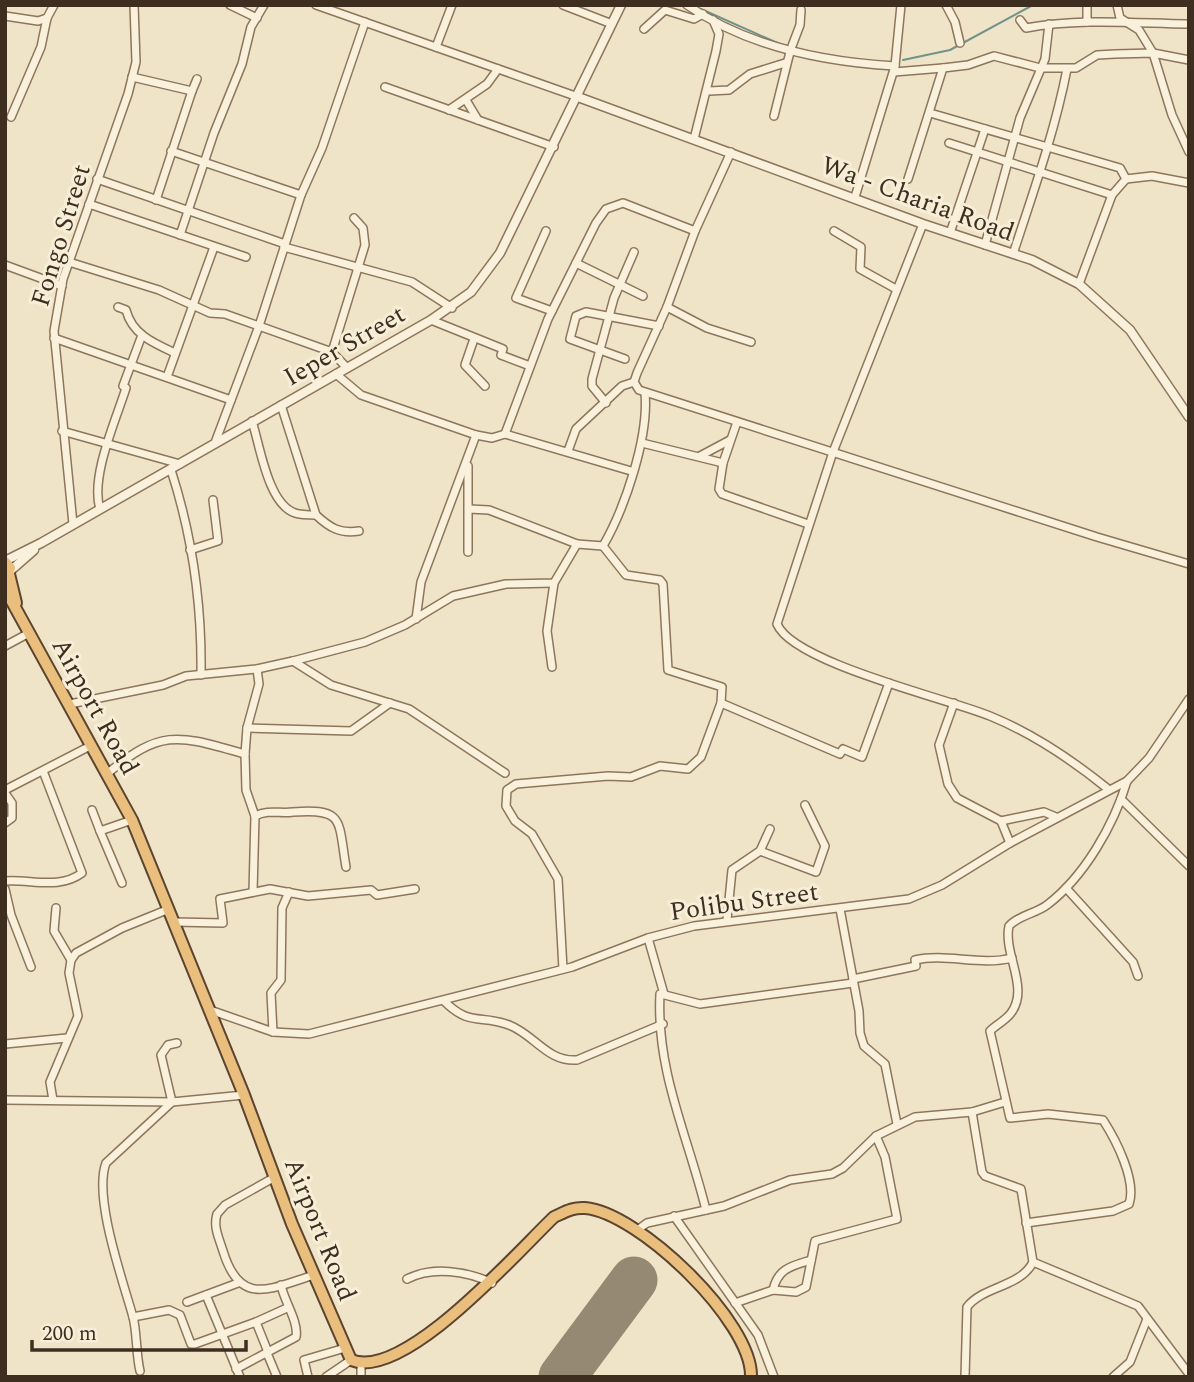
<svg xmlns="http://www.w3.org/2000/svg" width="1194" height="1382" font-family="Spectral,serif">
	<rect width="100%" height="100%" fill="#f0e4c8"/>
	<g fill="none" stroke-linecap="round" stroke-linejoin="round">
		<g stroke="#6f938a" stroke-width="2">
			<polyline points="701,9 782,45"/>
			<polyline points="903,60 950,50 1033,5"/>
		</g>
		<polyline stroke="#968974" stroke-width="47" points="562,1377 634,1280"/>
		<defs>
			<g id="minor">
				<polyline points="230,5 257,18"/>
				<polyline points="316,5 578,97"/>
				<polyline points="563,5 612,24"/>
				<path d="M687,5C748,47 823,62 895,66"/>
				<polyline points="946,5 955,22 960,43"/>
				<polyline points="1087,5 1087,22"/>
				<polyline points="1117,5 1120,18 1139,30 1153,53 1172,115 1189,152"/>
				<polyline points="5,16 38,21 47,18 54,5"/>
				<path d="M1020,20L1026,28C1079,18 1133,23 1186,24"/>
				<polyline points="644,29 665,10 694,19 703,14"/>
				<polyline points="792,46 800,25 801,10"/>
				<polyline points="436,47 452,5"/>
				<polyline points="894,72 943,68"/>
				<polyline points="132,77 192,91 197,79"/>
				<polyline points="385,87 554,147"/>
				<polyline points="709,91 729,90 750,74 785,63"/>
				<polyline points="466,100 478,120"/>
				<polyline points="449,110 487,84 498,69"/>
				<polyline points="930,113 1120,168 1126,179 1112,195 1079,284"/>
				<polyline points="774,116 790,52"/>
				<polyline points="11,117 41,47 47,18"/>
				<polyline points="694,139 716,51 719,34 713,20"/>
				<polyline points="949,143 1112,195"/>
				<polyline points="171,151 301,195"/>
				<polyline points="731,152 695,231 667,307 637,373 634,382 639,390 1097,537 1189,564"/>
				<polyline points="97,179 285,244"/>
				<polyline points="908,179 943,68 968,65 994,56 1040,68 1076,68 1097,55 1115,54 1153,53 1189,60"/>
				<polyline points="1126,179 1152,176 1189,183"/>
				<polyline points="855,197 895,66 901,5"/>
				<polyline points="156,200 192,91"/>
				<polyline points="89,204 246,257"/>
				<path d="M923,224L833,452L777,624C793,663 949,699 990,716C1034,734 1071,759 1108,789"/>
				<polyline points="546,231 516,298 552,311"/>
				<polyline points="834,231 861,247 860,269 896,289"/>
				<polyline points="950,233 985,129"/>
				<polyline points="180,235 214,133 242,64 251,27 264,5"/>
				<polyline points="985,245 1020,118 1045,59 1049,24"/>
				<polyline points="284,247 412,282 452,308"/>
				<path d="M1013,254C1033,193 1055,131 1067,69"/>
				<polyline points="69,262 159,290 210,313 225,314 332,352 347,368"/>
				<polyline points="576,263 643,296"/>
				<polyline points="5,265 62,286"/>
				<path d="M118,307L126,310C132,334 153,343 175,353"/>
				<polyline points="667,307 707,328 751,342"/>
				<polyline points="431,320 503,349 501,355 530,366"/>
				<polyline points="54,338 231,400"/>
				<polyline points="474,339 465,365 485,386"/>
				<polyline points="332,352 365,245 363,228 354,218"/>
				<polyline points="625,359 570,339 576,316 586,312 659,326"/>
				<polyline points="336,374 361,395 476,435 421,582 416,619"/>
				<polyline points="167,377 214,247"/>
				<path d="M645,393C649,437 625,508 603,546L626,575L660,580L663,584L668,670L722,687L721,703L840,754L843,749L862,757L889,683"/>
				<polyline points="606,403 592,386 592,379 614,298 634,252"/>
				<path d="M281,405L316,515C330,528 340,534 359,531"/>
				<path d="M252,421C260,446 268,504 295,513C301,515 310,515 316,515"/>
				<polyline points="62,431 180,464"/>
				<polyline points="505,434 548,319 596,223 606,209 623,203 695,231"/>
				<polyline points="476,435 492,438 505,434 631,471"/>
				<polyline points="216,440 259,326 301,195 322,148 365,22"/>
				<polyline points="642,443 723,463 737,422"/>
				<polyline points="568,451 576,429 622,386 634,382"/>
				<polyline points="700,456 730,440"/>
				<polyline points="723,463 719,489 722,494 808,524"/>
				<path d="M171,470C192,535 202,606 201,675"/>
				<path d="M100,509C90,477 116,420 126,388L123,386L142,335"/>
				<polyline points="469,509 489,510 577,544"/>
				<polyline points="73,524 54,331 63,279 128,94 136,62 134,5"/>
				<polyline points="190,550 218,541 213,500"/>
				<polyline points="468,552 468,466"/>
				<polyline points="5,646 29,633"/>
				<polyline points="293,661 331,685 409,709 505,773"/>
				<polyline points="552,667 547,631 554,583"/>
				<polyline points="954,703 939,745 948,784 957,798 1001,821 1010,843"/>
				<polyline points="70,704 163,685 186,676 257,669 293,661 365,642 405,625 453,596 506,584 554,583 577,544 603,546"/>
				<polyline points="247,728 351,731 390,703"/>
				<path d="M108,773C163,727 180,736 245,754"/>
				<polyline points="5,790 92,745"/>
				<polyline points="5,793 12,803 12,818 5,823"/>
				<polyline points="1121,799 1189,866"/>
				<polyline points="92,810 100,831"/>
				<path d="M255,816C269,809 279,814 293,812C345,808 338,820 346,867"/>
				<polyline points="1001,821 1044,812 1056,817"/>
				<polyline points="760,851 816,872 825,846 805,805"/>
				<path d="M5,881C31,879 59,890 82,873L43,771"/>
				<polyline points="122,883 100,831 132,820"/>
				<polyline points="1066,888 1133,962 1138,976"/>
				<polyline points="5,889 11,915 31,967"/>
				<polyline points="253,892 255,816 246,790 245,754 247,728 259,684 257,669"/>
				<polyline points="56,908 54,931 71,960"/>
				<polyline points="840,909 859,1011 860,1033 864,1046 885,1064 897,1124"/>
				<polyline points="727,920 732,870 760,851 770,829"/>
				<polyline points="174,922 223,923 220,899 270,889 308,896 371,890 377,895 415,889"/>
				<path d="M648,938L664,994H660C656,1072 688,1136 706,1210"/>
				<polyline points="563,969 558,879 532,834 515,821 506,806 507,790 516,784 608,776 631,777 660,766 688,769 701,757 721,703"/>
				<path d="M853,979L916,966L915,960C946,953 980,966 1012,958"/>
				<polyline points="661,994 700,1004 853,983"/>
				<path d="M444,1001C470,1027 480,1014 509,1025C535,1035 547,1062 577,1060L663,1024"/>
				<polyline points="210,1010 273,1032 309,1034 572,967 648,938 694,926 909,899 942,885 1010,843 1127,781 1149,758 1189,699"/>
				<polyline points="273,1032 271,993 281,980 282,908 289,892"/>
				<polyline points="5,1044 67,1038"/>
				<polyline points="5,1100 172,1102 244,1095"/>
				<polyline points="53,1100 50,1082 78,1016 69,973 71,960 76,953 122,928 169,909"/>
				<path d="M275,1177L225,1205L217,1214C213,1227 219,1238 223,1251C240,1307 269,1289 314,1275"/>
				<polyline points="674,1216 758,1335 774,1377"/>
				<path d="M1026,1223L1113,1211L1129,1204C1137,1181 1116,1140 1103,1120L1048,1114L1010,1118L990,1031C997,1024 1005,1021 1011,1013C1030,988 1003,954 1009,926C1019,915 1035,914 1047,905C1084,877 1114,825 1127,781"/>
				<polyline points="636,1231 647,1223 724,1206 790,1180 832,1174 843,1168 876,1136 915,1117 972,1112 1005,1102"/>
				<polyline points="1033,1262 1138,1306 1189,1374"/>
				<path d="M407,1279C433,1266 466,1271 492,1283"/>
				<path d="M773,1290C778,1268 792,1266 811,1260"/>
				<polyline points="206,1295 240,1377"/>
				<polyline points="187,1302 238,1283"/>
				<polyline points="735,1303 773,1290 796,1292 806,1287 815,1241 897,1219 885,1157 876,1136"/>
				<polyline points="133,1317 169,1310 180,1315 191,1344 195,1344 256,1322"/>
				<polyline points="268,1352 256,1322 287,1308"/>
				<polyline points="267,1353 277,1377"/>
				<path d="M236,1369L296,1337C299,1322 284,1301 281,1285"/>
				<path d="M140,1371C136,1354 137,1332 133,1317C123,1281 93,1197 106,1163L172,1102L161,1055L168,1045L177,1043"/>
				<polyline points="308,1377 304,1360 345,1348"/>
				<polyline points="326,1377 351,1360"/>
				<polyline points="361,1377 361,1369"/>
				<path d="M965,1377L967,1307C983,1286 1021,1287 1033,1262L1021,1189L985,1176L982,1172L972,1112"/>
				<polyline points="1113,1377 1130,1362 1147,1319"/>
			</g>
			<g id="tertiary">
				<polyline points="578,97 923,224 1032,260 1079,284 1130,330 1189,417"/>
				<polyline points="5,561 41,543 431,320 471,292 500,253 621,5"/>
				<polyline points="10,571 34,550"/>
			</g>
			<g id="trunk">
				<polyline points="5,562 10,568 5,577"/>
				<polyline points="9,574 16,603"/>
				<path d="M5,589L132,820L244,1095L292,1224L351,1360C404,1382 519,1250 554,1217C565,1212 573,1207 585,1208C638,1212 753,1322 751,1377"/>
			</g>
		</defs>
		<use href="#minor" stroke="#8d765c" stroke-width="10"/>
		<use href="#tertiary" stroke="#8d765c" stroke-width="11"/>
		<use href="#trunk" stroke="#5b4430" stroke-width="14"/>
		<use href="#minor" stroke="#faf1dc" stroke-width="7"/>
		<use href="#tertiary" stroke="#faf1dc" stroke-width="8"/>
		<use href="#trunk" stroke="#eabe7c" stroke-width="10"/>
	</g>
	<g text-anchor="middle" stroke-width="6" stroke-linejoin="round" paint-order="stroke">
		<g font-size="26" fill="#3d2e20" stroke="#f7eed8">
			<text transform="translate(918 198) rotate(20)" y="9">Wa - Charia Road</text>
			<text transform="translate(60 235) rotate(-73)" y="9">Fongo Street</text>
			<text transform="translate(344 345) rotate(-30)" y="9">Ieper Street</text>
			<text transform="translate(96 706) rotate(61)" y="9">Airport Road</text>
			<text transform="translate(744 901) rotate(-8)" y="9">Polibu Street</text>
			<text transform="translate(321 1229) rotate(68)" y="9">Airport Road</text>
		</g>
	</g>
	<rect width="1194" height="1382" fill="none" stroke="#3d2e20" stroke-width="14"/>
	<path d="M32 1340v10h214v-10" fill="none" stroke="#3d2e20" stroke-width="3.5"/>
	<text x="42" y="1340" font-size="21" fill="#3d2e20" stroke="#f7eed8" stroke-width="5" paint-order="stroke">200 m</text>
</svg>
